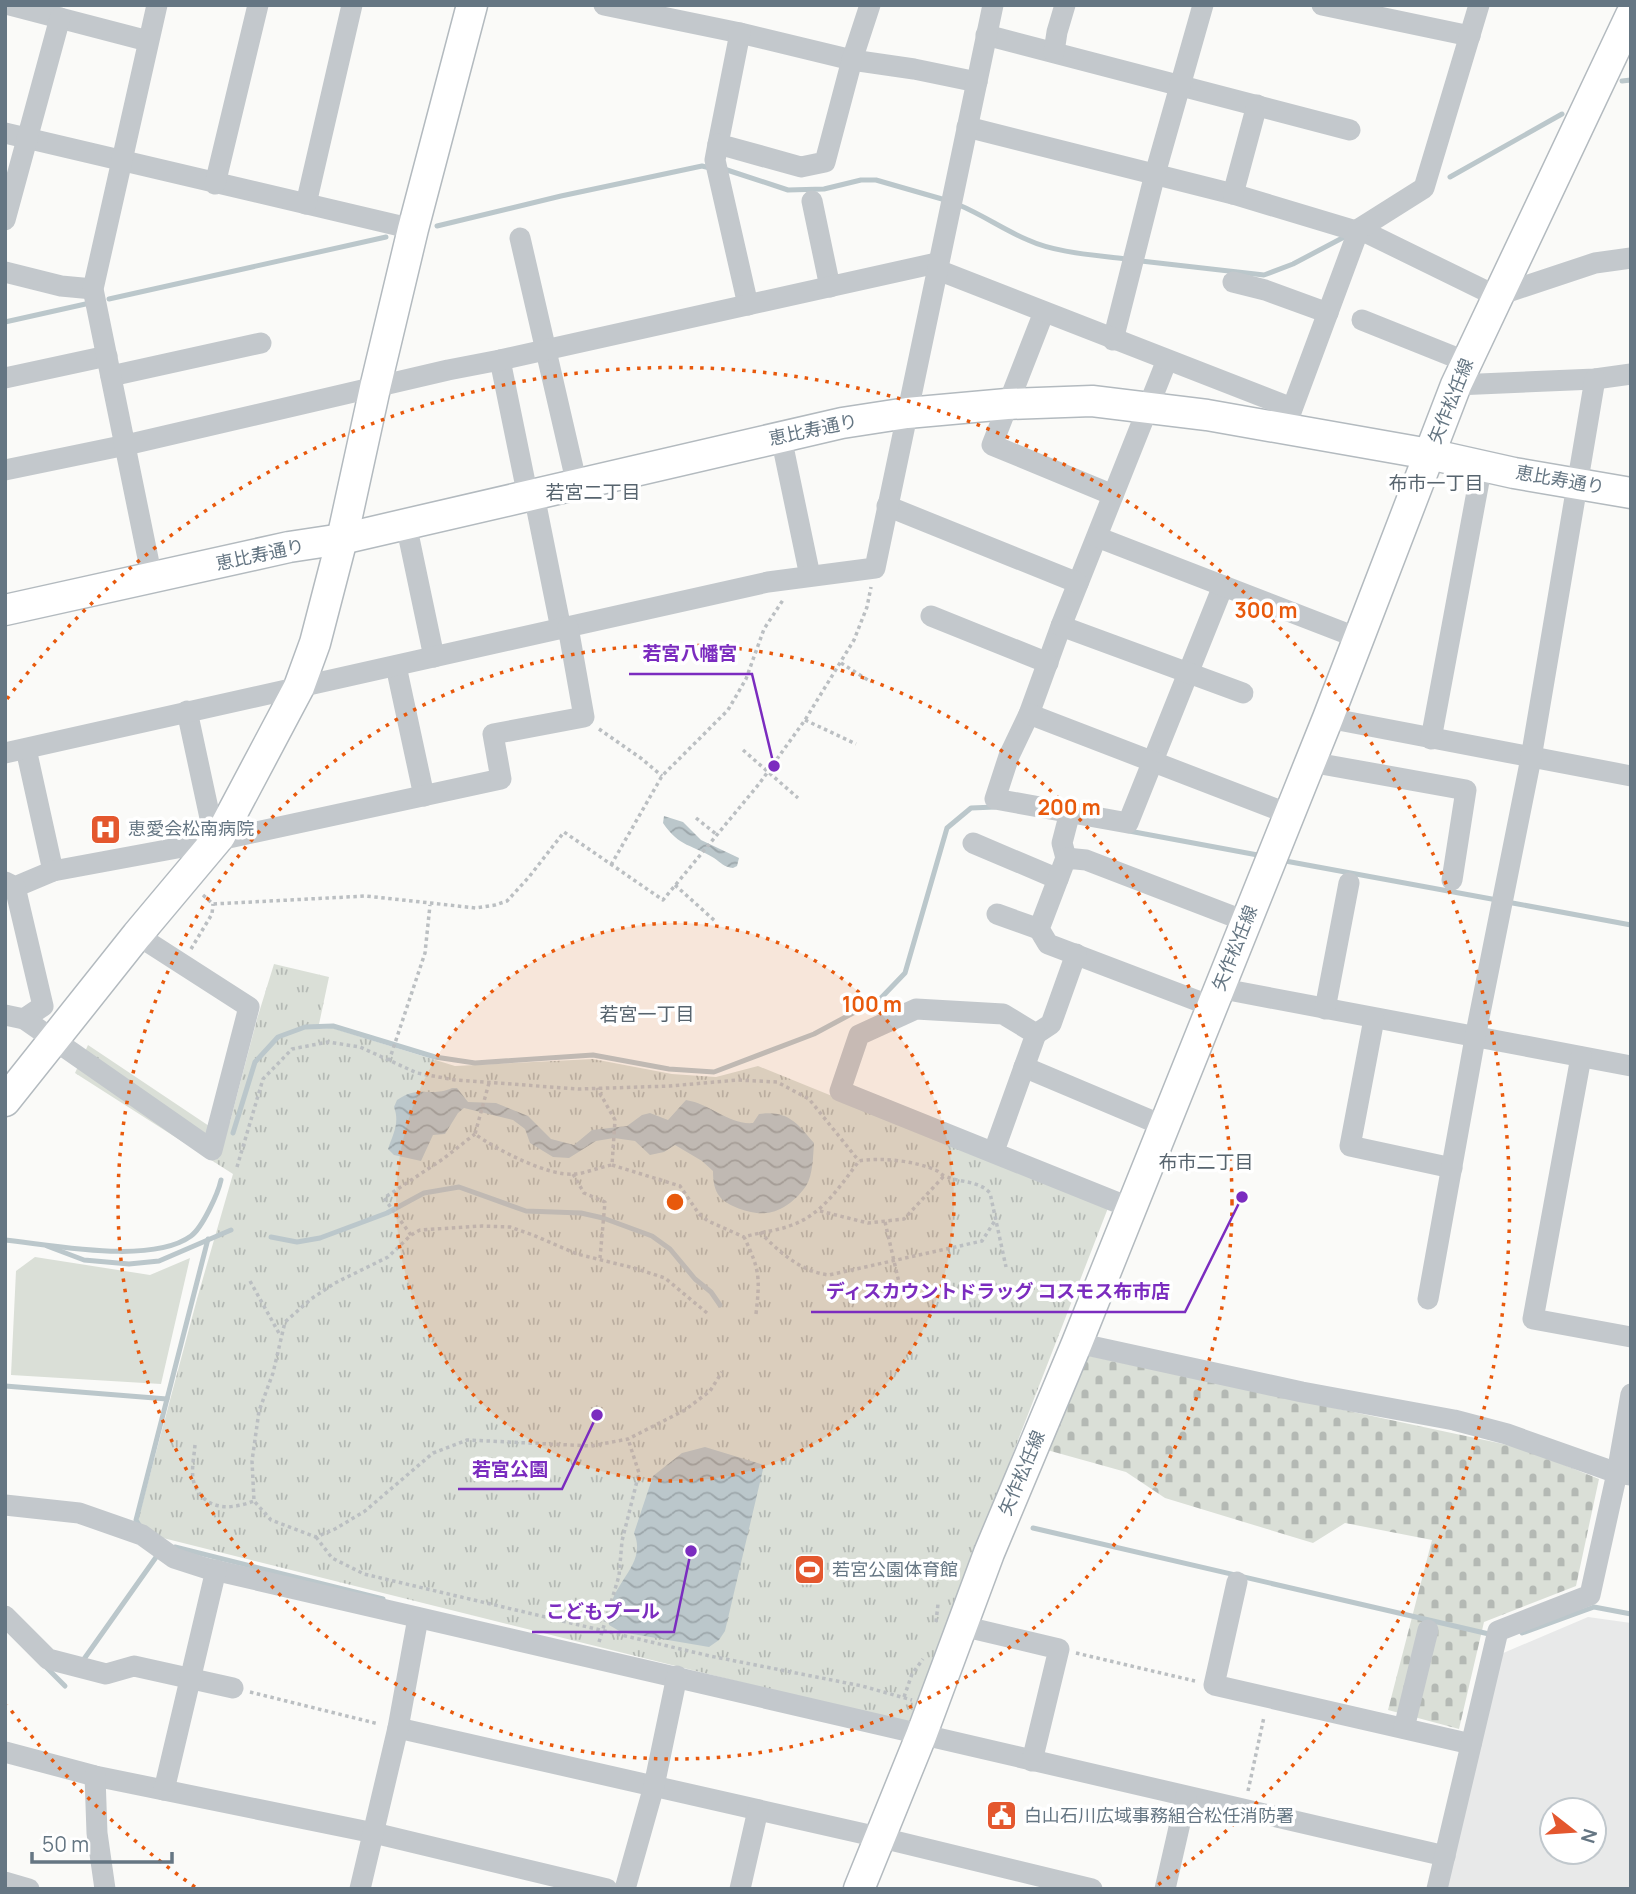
<svg xmlns="http://www.w3.org/2000/svg" width="1636" height="1894" font-family="Manrope,'Noto Sans JP',sans-serif">
	<defs>
		<pattern id="cemetery-stones" width="16" height="16" patternUnits="userSpaceOnUse" patternTransform="scale(1.75)"><rect width="16" height="16" fill="#dadfd7"/><path d="M2 7V4a2 2 0 0 1 4 0v3zM10 15v-3a2 2 0 0 1 4 0v3z" fill="#b4b9b4"/></pattern>
		<pattern id="park-tufts" width="24" height="20" patternUnits="userSpaceOnUse" patternTransform="scale(1.75)"><rect width="24" height="20" fill="#dadfd7"/><path d="M3 7l-1-3M5 7V3M7 7l1-3M15 17l-1-3M17 17v-4M19 17l1-3" fill="none" stroke="#b4b9b4"/></pattern>
		<pattern id="water-waves" width="16" height="10" patternUnits="userSpaceOnUse" patternTransform="scale(1.75)"><rect width="16" height="10" fill="#bbc7cb"/><path d="M0 5q4-4 8 0t8 0" fill="none" stroke="#9ca6aa"/></pattern>
	</defs>
	<rect width="100%" height="100%" fill="#fafaf8"/>
	<path fill="#e8e9e9" fill-rule="evenodd" d="M1588,1617L1631,1623V1889H1446L1501,1654ZM1552,1810H1594V1852H1552Z"/>
	<polygon fill="#dadfd7" points="35,1257 150,1275 190,1258 161,1384 11,1375 16,1271"/>
	<polygon fill="url(#cemetery-stones)" points="1085,1355 1522,1448 1599,1479 1576,1586 1484,1622 1459,1729 1388,1710 1432,1540 1345,1523 1313,1543 1165,1498 1126,1472 1047,1450"/>
	<polygon fill="url(#park-tufts)" points="274,964 329,977 318,1029 332,1028 455,1066 593,1059 672,1074 716,1077 758,1066 1108,1208 908,1724 135,1531 197,1299 233,1174 75,1073 88,1045 218,1132 230,1122 257,1019"/>
	<g fill="url(#water-waves)">
		<path d="M664,816L683,822L701,840L739,858L737,866L733,868C724,867 721,863 714,858C693,845 679,847 663,823Z"/>
		<path d="M452,1088H457L468,1102L496,1103L528,1116L551,1139L574,1145L592,1130L627,1126L642,1115L650,1113L668,1120L686,1100C711,1104 729,1125 753,1123L759,1114C788,1110 797,1123 814,1143C813,1156 813,1175 806,1186C798,1198 782,1212 766,1213C754,1215 728,1207 720,1197C714,1190 713,1180 713,1171L702,1161L675,1145L664,1152L650,1155L635,1141L614,1138L596,1141L569,1158L553,1157L530,1143L525,1129L513,1120L464,1108L458,1113L445,1134L433,1135L421,1161L394,1155L388,1149C393,1134 400,1123 394,1107L397,1100C420,1084 430,1098 452,1088Z"/>
		<path d="M705,1447L764,1465L725,1631L719,1640L709,1647L621,1632L609,1625C604,1585 649,1568 634,1533L653,1476L682,1453Z"/>
	</g>
	<g fill="none" stroke-linecap="round" stroke-linejoin="round">
		<g stroke="#bbc7cb" stroke-width="5">
			<polyline points="1622,81 1631,80"/>
			<polyline points="724,169 788,190 824,189 861,180 876,180 942,199"/>
			<polyline points="1450,177 1562,114"/>
			<path d="M959,205C983,215 1004,230 1028,240C1056,253 1096,255 1126,259"/>
			<polyline points="437,226 561,196 702,166 710,168"/>
			<polyline points="1141,261 1264,275 1293,264 1348,235"/>
			<polyline points="109,299 386,237"/>
			<polyline points="5,322 90,303"/>
			<polyline points="1129,831 1263,856"/>
			<polyline points="1280,860 1497,900"/>
			<polyline points="1507,902 1631,925"/>
			<polyline points="233,1133 255,1062 278,1037 305,1027 333,1026 435,1057 475,1063 593,1055 669,1069 714,1072 814,1034 881,998 905,973 947,828 971,808 995,807"/>
			<polyline points="271,1237 297,1242 320,1238 387,1213 424,1193 459,1187 526,1211 581,1213 603,1218 652,1236 670,1249 695,1279 711,1292 720,1305"/>
			<path d="M5,1240C53,1245 151,1265 191,1236C202,1228 218,1194 221,1180"/>
			<polyline points="47,1246 84,1260 129,1264 159,1261 231,1230"/>
			<polyline points="5,1386 167,1399"/>
			<polyline points="141,1528 136,1520 208,1239"/>
			<polyline points="1033,1528 1489,1634"/>
			<polyline points="175,1547 383,1599"/>
			<polyline points="1522,1633 1594,1607 1631,1614"/>
			<polyline points="84,1659 159,1553"/>
			<polyline points="45,1666 65,1686"/>
		</g>
		<defs>
			<g id="secondary">
				<polyline points="5,610 289,547 342,539 842,423 907,413 1007,404 1092,401 1207,415 1429,454 1514,473 1631,493"/>
				<polyline points="5,1101 137,935 220,836 299,687 315,643 342,539 375,388 413,229 472,5"/>
				<polyline points="859,1889 921,1736 989,1553 1077,1343 1328,718 1456,385 1631,15"/>
			</g>
		</defs>
		<use href="#secondary" stroke="#b3babf" stroke-width="33"/>
		<g stroke="#bbbfc2" stroke-width="3.5" stroke-dasharray="3.5 3.5" stroke-linecap="butt">
			<polyline points="841,663 871,682"/>
			<polyline points="805,720 856,744"/>
			<polyline points="599,729 642,759 662,776"/>
			<polyline points="743,750 798,798"/>
			<polyline points="696,818 716,834"/>
			<polyline points="611,865 662,776 728,710 746,679 764,629 783,600"/>
			<polyline points="675,885 715,921"/>
			<polyline points="203,895 213,904 366,896 476,908 495,905 507,901 529,877 564,832 663,900 759,784 805,720 854,640 867,607 871,587"/>
			<polyline points="191,949 212,914 213,904"/>
			<polyline points="389,1061 425,953 430,905"/>
			<path d="M489,1083L475,1134C495,1149 549,1177 575,1174C587,1173 599,1167 612,1165L615,1120L597,1088"/>
			<polyline points="612,1165 680,1186 699,1214 708,1221 744,1237"/>
			<polyline points="237,1167 263,1079 292,1049 328,1042 360,1047 417,1073 455,1080 579,1089 670,1086 738,1080 777,1082 809,1099 859,1161"/>
			<polyline points="573,1174 584,1193 605,1202 600,1258"/>
			<polyline points="820,1211 868,1223 904,1219 944,1176"/>
			<polyline points="885,1222 900,1287"/>
			<path d="M760,1232C778,1251 801,1272 829,1275L982,1241L996,1219"/>
			<polyline points="411,1235 384,1198 443,1159 475,1134"/>
			<polyline points="250,1281 280,1335"/>
			<polyline points="707,1313 665,1278 634,1268 577,1254 533,1235 510,1227 482,1226 420,1230 411,1235 388,1257 335,1283 311,1299 285,1322 273,1373 259,1411 252,1461 254,1501 271,1520 316,1537 335,1529 365,1511 433,1453 467,1440 591,1446 628,1439 685,1410 710,1391 722,1372"/>
			<path d="M756,1314C760,1278 760,1270 744,1237C760,1232 777,1231 792,1225C823,1214 840,1186 859,1161C880,1157 916,1161 935,1170C939,1171 941,1175 945,1176C960,1183 978,1180 990,1193L1006,1267"/>
			<path d="M195,1445C194,1458 190,1474 195,1486C207,1512 233,1509 254,1501"/>
			<polyline points="316,1537 332,1558 364,1574 710,1656 862,1686 912,1700"/>
			<polyline points="936,1622 938,1604"/>
			<polyline points="599,1642 619,1576 622,1541 639,1473 628,1439"/>
			<polyline points="1076,1653 1195,1681"/>
			<polyline points="250,1692 379,1724"/>
			<polyline points="904,1697 912,1674 923,1659"/>
			<polyline points="1248,1791 1264,1717"/>
		</g>
		<g stroke="#c3c8cc" stroke-width="21">
			<polyline points="10,5 148,41"/>
			<polyline points="604,5 740,33 852,60 914,69 977,82"/>
			<polyline points="1322,5 1470,36"/>
			<polyline points="740,33 718,144 801,167 825,162 852,60 870,5"/>
			<polyline points="986,35 1350,130"/>
			<polyline points="1054,52 1057,32 1065,5"/>
			<polyline points="967,127 1233,194 1356,231 1359,229 1496,296 1595,263 1631,258"/>
			<polyline points="5,133 413,229"/>
			<polyline points="718,144 715,160 748,305"/>
			<polyline points="215,184 258,5"/>
			<polyline points="1233,194 1257,105"/>
			<polyline points="812,201 830,287"/>
			<polyline points="306,204 352,5"/>
			<polyline points="5,220 60,18"/>
			<polyline points="520,238 577,485"/>
			<polyline points="5,272 61,286 93,289"/>
			<polyline points="1233,282 1265,290 1328,313"/>
			<polyline points="1044,312 992,445 1113,495"/>
			<polyline points="1362,320 1467,362"/>
			<polyline points="1113,340 1155,174 1203,5"/>
			<polyline points="500,360 528,497"/>
			<polyline points="1167,360 1061,626 1029,714 1009,756 995,799 1128,823 1223,586"/>
			<polyline points="111,376 261,343"/>
			<polyline points="5,378 107,356"/>
			<polyline points="1456,385 1595,379 1631,374"/>
			<polyline points="1288,420 1359,229 1424,188 1479,5"/>
			<polyline points="781,437 810,576"/>
			<polyline points="5,470 126,445 448,370 500,360 932,264 938,270 1292,408"/>
			<polyline points="534,495 561,629"/>
			<polyline points="887,506 1078,583"/>
			<polyline points="406,524 434,657"/>
			<polyline points="1097,537 1358,638"/>
			<polyline points="152,578 93,289 157,5"/>
			<polyline points="931,616 1048,663"/>
			<polyline points="1061,626 1243,693"/>
			<polyline points="396,666 424,796"/>
			<polyline points="187,711 215,841"/>
			<polyline points="1029,714 1289,814"/>
			<polyline points="1328,718 1631,776"/>
			<polyline points="1431,739 1482,465"/>
			<polyline points="26,749 53,871"/>
			<polyline points="5,753 768,582 875,568 993,5"/>
			<polyline points="1310,762 1466,790 1452,880"/>
			<polyline points="973,843 1058,879"/>
			<polyline points="1066,858 1062,843 1070,812"/>
			<polyline points="5,882 15,887 53,871 215,841 501,779 493,734 584,717 568,627"/>
			<polyline points="15,887 43,1006 24,1019"/>
			<polyline points="997,914 1039,929"/>
			<polyline points="1218,988 1631,1066"/>
			<polyline points="1211,1006 1048,944 1039,929 1066,858 1086,860 1245,921"/>
			<polyline points="1325,1009 1349,883"/>
			<polyline points="5,1015 24,1019 212,1150 249,1007 137,935"/>
			<polyline points="1374,1019 1350,1146 1452,1168"/>
			<polyline points="1036,1034 1051,1024 1076,954"/>
			<polyline points="1581,1057 1533,1319 1631,1337"/>
			<polyline points="1024,1067 1164,1126"/>
			<polyline points="994,1151 1036,1034 1003,1014 916,1009 859,1035 840,1091 1131,1208"/>
			<polyline points="1428,1299 1475,1038 1531,758 1595,379"/>
			<polyline points="1077,1343 1302,1392 1454,1420 1507,1434 1617,1473 1631,1475"/>
			<polyline points="5,1505 79,1513 142,1535 174,1558 205,1568 1445,1856"/>
			<polyline points="1237,1582 1214,1685 1471,1744"/>
			<polyline points="5,1616 48,1659 106,1674 134,1666 233,1688"/>
			<polyline points="962,1626 1059,1649 1032,1761"/>
			<polyline points="398,1728 878,1837 1092,1889"/>
			<polyline points="1404,1728 1428,1630"/>
			<polyline points="5,1752 95,1776 374,1833 607,1889"/>
			<polyline points="95,1776 97,1833 105,1889"/>
			<polyline points="164,1790 216,1570"/>
			<polyline points="5,1882 29,1889"/>
			<polyline points="360,1889 398,1728 418,1618"/>
			<polyline points="625,1889 654,1786 677,1676"/>
			<polyline points="740,1889 758,1810"/>
			<polyline points="1165,1889 1186,1797"/>
			<polyline points="1437,1889 1498,1631 1590,1595 1617,1473 1631,1394"/>
		</g>
		<use href="#secondary" stroke="#fff" stroke-width="30"/>
	</g>
	<circle cx="675" cy="1202" r="279" fill="#e8590c" fill-opacity=".12"/>
	<g fill="none" stroke="#e8590c" stroke-width="3.5" stroke-dasharray="3.5 7">
		<circle cx="675" cy="1202" r="279"/>
		<circle cx="675" cy="1202" r="557"/>
		<path d="M195 1887A836 836 0 0 1 7 1705M7 699A836 836 0 1 1 1155 1887"/>
	</g>
	<defs>
		<symbol id="hospital-square" viewBox="-11 -11 22 22"><rect x="-9" y="-9" width="18" height="18" rx="4" fill="#e4572e" stroke="#fff"/><path d="M-5-5h3v3.5h4V-5h3V5h-3V1.5h-4V5h-3Z" fill="#fff"/></symbol>
		<symbol id="stadium-square" viewBox="-11 -11 22 22"><rect x="-9" y="-9" width="18" height="18" rx="4" fill="#e4572e" stroke="#fff"/><path d="M0-5a6.5 5 0 1 0 0 10a6.5 5 0 1 0 0-10ZM-3.5-1.8h7v3.6h-7Z" fill="#fff"/></symbol>
		<symbol id="civic-square" viewBox="-11 -11 22 22"><rect x="-9" y="-9" width="18" height="18" rx="4" fill="#e4572e" stroke="#fff"/><path d="M-.6-6.5H3V-4.5H.6V-3L4-1V1h2V6H-6V1h2V-1L-.6-3ZM-1.2 2.5V6h2.4V2.5Z" fill="#fff"/></symbol>
	</defs>
	<g fill-rule="evenodd">
		<use href="#hospital-square" x="88" y="812" width="35" height="35"/>
		<use href="#stadium-square" x="792" y="1552" width="35" height="35"/>
		<use href="#civic-square" x="984" y="1798" width="35" height="35"/>
	</g>
	<g text-anchor="middle" stroke-width="7" stroke-linejoin="round" paint-order="stroke">
		<g font-size="18" fill="#657683" stroke="#fff">
			<text transform="translate(1451 401) rotate(-68)" y="6">矢作松任線</text>
			<text transform="translate(813 430) rotate(-12)" y="6">恵比寿通り</text>
			<text transform="translate(1560 480) rotate(10)" y="6">恵比寿通り</text>
			<text transform="translate(260 555) rotate(-12)" y="6">恵比寿通り</text>
			<text transform="translate(1235 948) rotate(-68)" y="6">矢作松任線</text>
			<text transform="translate(1022 1473) rotate(-67)" y="6">矢作松任線</text>
		</g>
		<g font-size="18" fill="#657683" stroke="#fff" text-anchor="start">
			<text x="128" y="835">恵愛会松南病院</text>
			<text x="832" y="1576">若宮公園体育館</text>
			<text x="1024" y="1822">白山石川広域事務組合松任消防署</text>
		</g>
		<g font-size="19" fill="#57646e" stroke="#fff">
			<text x="1436" y="490">布市一丁目</text>
			<text x="593" y="499">若宮二丁目</text>
			<text x="647" y="1021">若宮一丁目</text>
			<text x="1206" y="1169">布市二丁目</text>
		</g>
	</g>
	<circle cx="675" cy="1202" r="10" fill="#e8590c" stroke="#fff" stroke-width="3.5"/>
	<g font-size="21" text-anchor="middle" font-weight="bold" fill="#e8590c" stroke="#fff" stroke-width="7" stroke-linejoin="round" paint-order="stroke">
		<text x="1266" y="618">300 m</text>
		<text x="1069" y="815">200 m</text>
		<text x="872" y="1012">100 m</text>
	</g>
	<path fill="none" stroke="#7b2cbf" stroke-width="2.5" d="M774 766L752 674H629M1242 1197L1185 1312H811M597 1415L562 1489H458M691 1551L674 1632H532"/>
	<g fill="#7b2cbf" stroke="#fff" stroke-width="2.5">
		<circle cx="774" cy="766" r="7"/>
		<circle cx="1242" cy="1197" r="7"/>
		<circle cx="597" cy="1415" r="7"/>
		<circle cx="691" cy="1551" r="7"/>
	</g>
	<g font-size="19" text-anchor="middle" font-weight="bold" fill="#7b2cbf" stroke="#fff" stroke-width="7" stroke-linejoin="round" paint-order="stroke">
		<text x="690" y="660">若宮八幡宮</text>
		<text x="998" y="1298">ディスカウントドラッグ コスモス布市店</text>
		<text x="510" y="1476">若宮公園</text>
		<text x="603" y="1618">こどもプール</text>
	</g>
	<rect width="1636" height="1894" fill="none" stroke="#657683" stroke-width="14"/>
	<g transform="translate(1573 1831) rotate(107)"><circle r="33" fill="#ffffff" stroke="#c1c8cd" stroke-width="2"/>
	<path d="M0-5L12 26L0 18L-12 26Z" fill="#e4572e"/>
	<text y="-10" font-size="19" font-weight="bold" text-anchor="middle" fill="#657683">N</text>
	</g>
	<path d="M32 1852v10h140v-10" fill="none" stroke="#657683" stroke-width="3.5"/>
	<text x="42" y="1852" font-size="21" fill="#657683" stroke="#ffffff" stroke-width="5" paint-order="stroke">50 m</text>
</svg>
